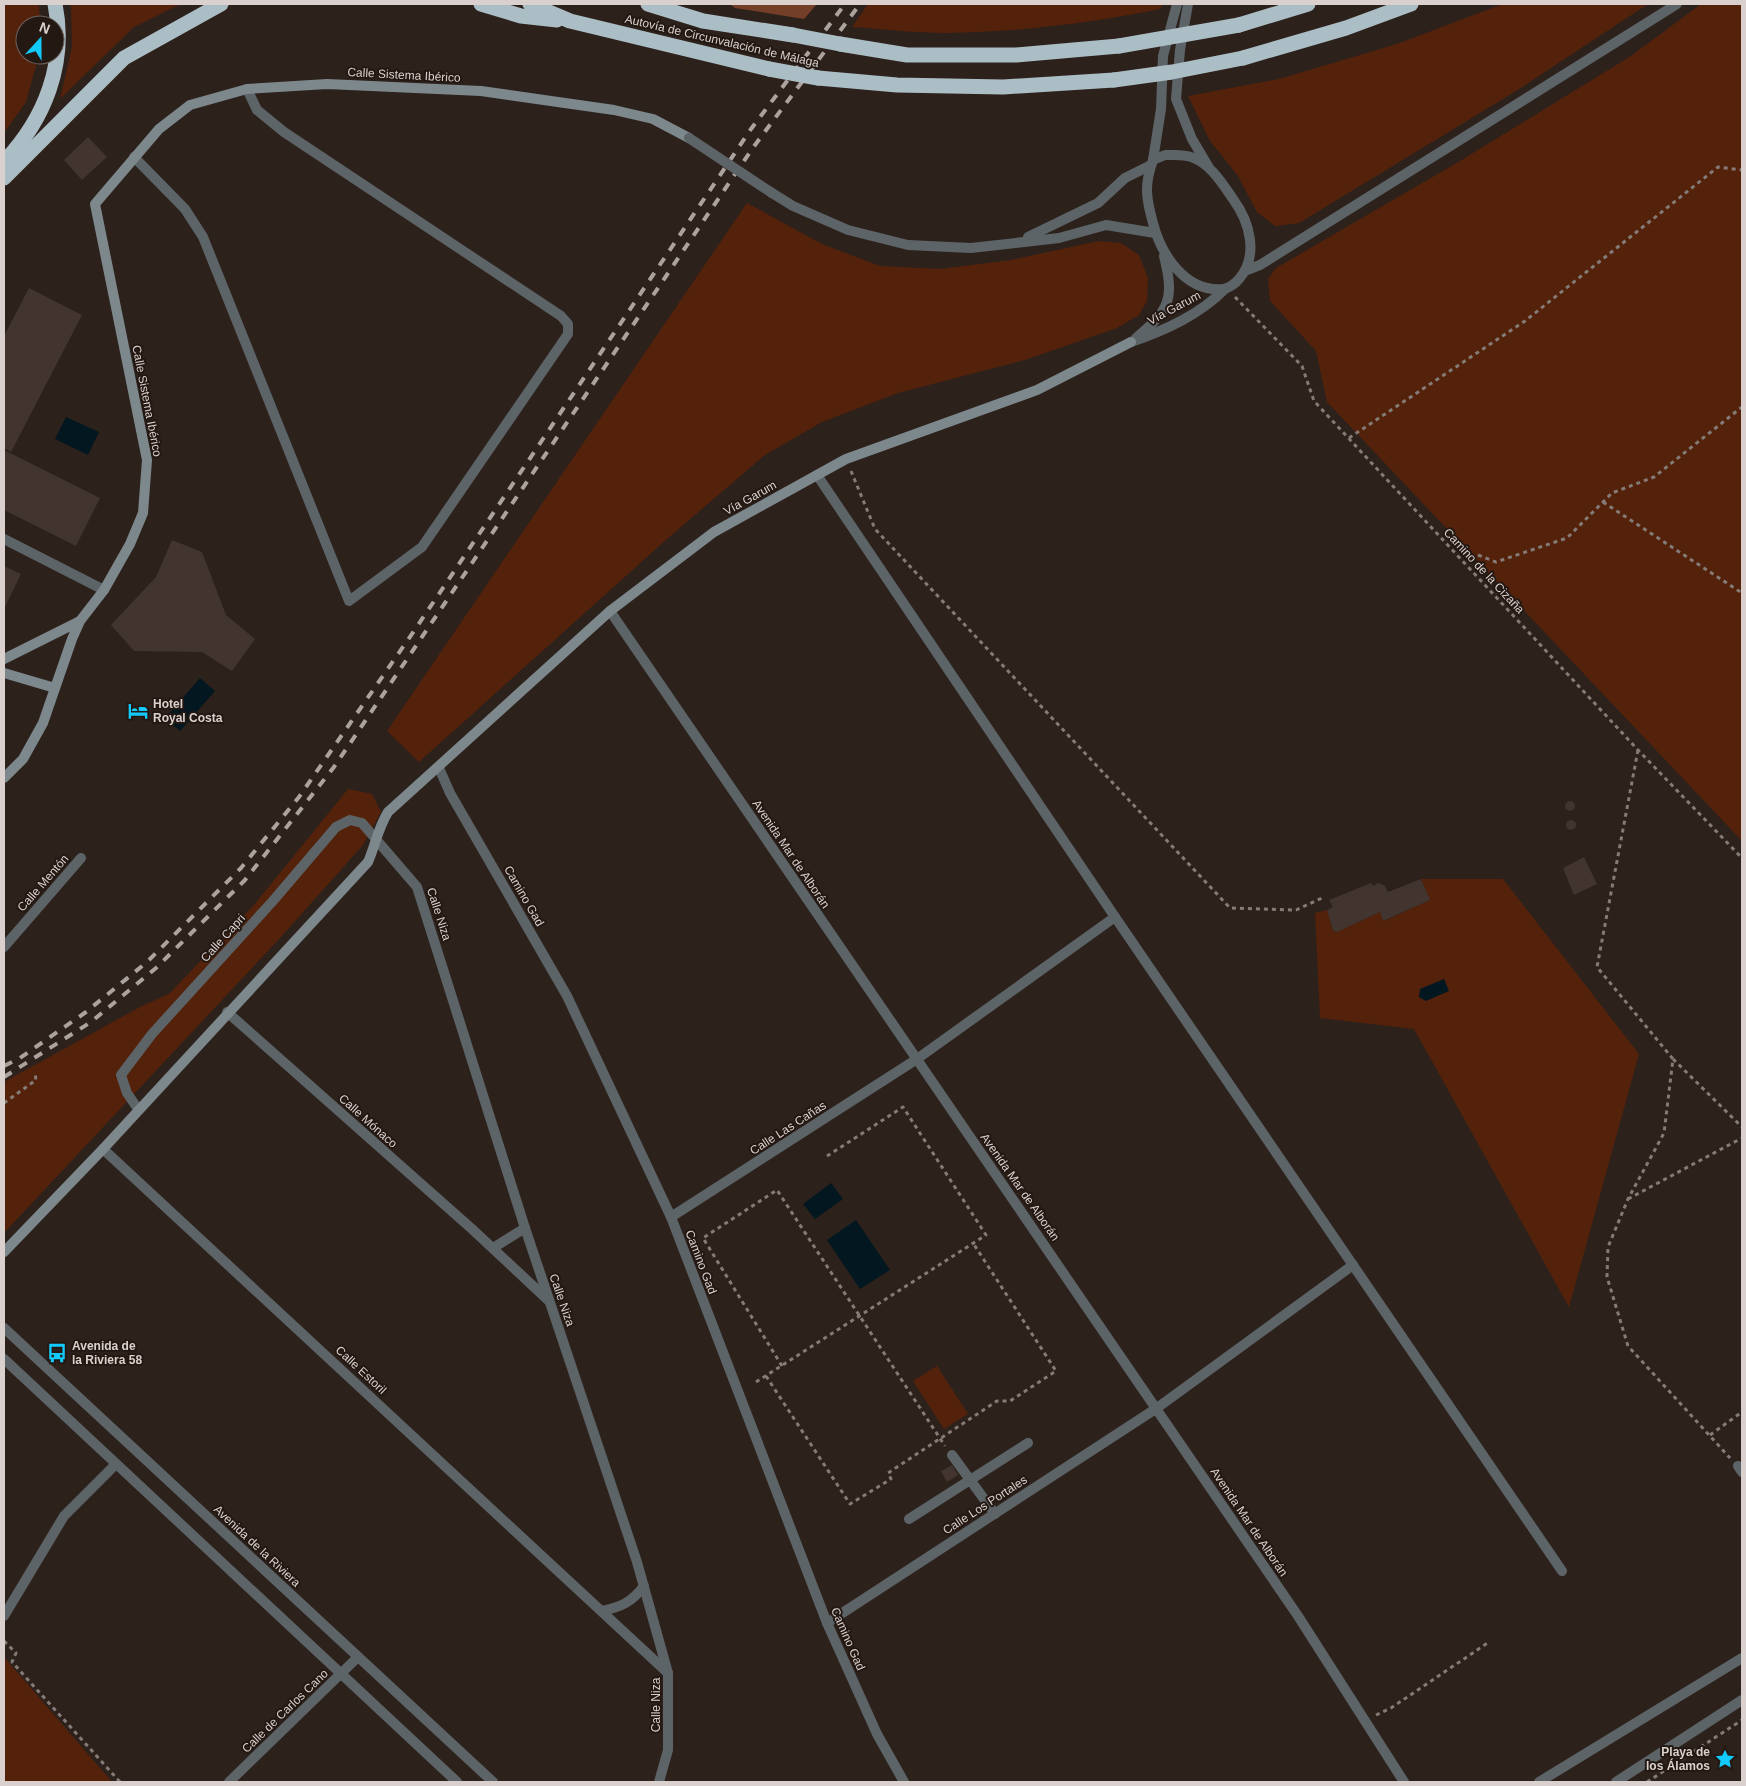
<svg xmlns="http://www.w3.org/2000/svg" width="1746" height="1786" font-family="Arial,sans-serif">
	<rect width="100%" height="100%" fill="#2d211c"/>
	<g fill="#54220b">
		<polygon points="4,4 39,4 40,25 25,25 25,55 39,55 26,102 4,133"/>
		<polygon points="71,4 181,4 134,27 60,99 72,47"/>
		<path d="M868,4H1163L1160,9C1090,23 1019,32 947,33C915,33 883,29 852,27Z"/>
		<polygon points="1503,4 1648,4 1516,91 1299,223 1275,226 1257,212 1238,176 1210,141 1188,96 1279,79 1397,44"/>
		<polygon points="1701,4 1742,4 1742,841 1327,402 1316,351 1270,301 1268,279 1276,268 1460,161 1631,56"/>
		<polygon points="747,203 822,244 880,266 940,269 1011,260 1099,241 1121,243 1139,255 1148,278 1147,301 1139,315 1117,328 1025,360 898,393 822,422 765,455 667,539 419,762 387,731"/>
		<polygon points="348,789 372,794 381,812 363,845 281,937 4,1233 4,1082 140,1007 169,994 254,905"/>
		<polygon points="1421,879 1503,879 1639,1054 1569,1307 1414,1029 1320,1018 1315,913 1327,910 1333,931 1337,932 1380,912 1384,921 1430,900"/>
		<polygon points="937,1366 968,1414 944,1429 913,1381"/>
		<polygon points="4,1657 112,1782 4,1782"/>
	</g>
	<polygon fill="#743f29" points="730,4 817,4 804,19 735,8"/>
	<g fill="#02171f">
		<polygon points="66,417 99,432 88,455 55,439"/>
		<polygon points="200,678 215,691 180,731 165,718"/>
		<polygon points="1444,979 1449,991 1426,1001 1419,997 1420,989"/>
		<polygon points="831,1183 843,1199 815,1219 803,1204"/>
		<polygon points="856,1220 890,1270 860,1289 827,1240"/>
	</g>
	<g fill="#42342f">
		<polygon points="88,137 107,157 82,180 64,160"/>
		<polygon points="29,288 82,315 11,452 4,448 4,336"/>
		<polygon points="4,450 100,498 76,546 4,510"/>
		<polygon points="172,540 202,552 226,615 255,639 232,671 202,652 134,651 111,625 156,577"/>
		<polygon points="4,566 21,574 4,609"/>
		<circle cx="1570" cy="806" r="5"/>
		<circle cx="1571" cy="825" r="5"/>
		<polygon points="1584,857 1597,884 1574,895 1563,868"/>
		<polygon points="1421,879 1430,900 1383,921 1380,912 1337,932 1333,931 1327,910 1333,907 1329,900 1371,883 1373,886 1378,883 1385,886 1388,892"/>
		<polygon points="952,1465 958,1475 947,1482 941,1471"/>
	</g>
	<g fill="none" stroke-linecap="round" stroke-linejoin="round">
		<g stroke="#857b77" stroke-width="3" stroke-dasharray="4 4" stroke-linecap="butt">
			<polyline points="1235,297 1302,366 1314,401 1638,750 1742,858"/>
			<polyline points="1349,438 1525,321 1718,167 1742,170"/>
			<polyline points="851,471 875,529 1230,908 1296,910 1322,898"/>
			<polyline points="1603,502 1742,593"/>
			<polyline points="1478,555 1496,562 1567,538 1612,493 1654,477 1742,407"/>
			<polyline points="1638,750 1597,967 1673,1059 1664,1133 1628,1199 1608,1247 1607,1277 1628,1346 1730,1458"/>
			<polyline points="1673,1059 1742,1127"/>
			<polyline points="4,1103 36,1080 35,1073"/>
			<polyline points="1628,1199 1742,1138"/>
			<polyline points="782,1366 703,1238 777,1190 945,1446"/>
			<polyline points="766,1376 850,1504 891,1479 888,1473 997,1401 1010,1401 1056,1371 973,1243"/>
			<polyline points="756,1382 986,1235 903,1107 824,1158"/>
			<polyline points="1710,1435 1742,1412"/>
			<polyline points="4,1641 16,1653 12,1662 120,1782"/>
			<polyline points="1376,1715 1391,1708 1489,1642"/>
			<polyline points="1647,1782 1742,1720"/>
		</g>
		<g stroke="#5d6467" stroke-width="10">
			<polyline points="952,1455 995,1514"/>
			<polyline points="1738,1466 1742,1472"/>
			<polyline points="909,1519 1028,1443"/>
			<polyline points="1539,1782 1742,1658"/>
		</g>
		<g stroke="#5d6467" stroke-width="10">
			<polyline points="1188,4 1180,50 1176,99 1192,139 1208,166"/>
			<path d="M1165,155C1173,155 1184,154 1191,157C1210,163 1222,183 1233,199C1250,222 1259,256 1239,279C1236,283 1229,288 1224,289C1185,293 1161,254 1153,223C1146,198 1144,185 1153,160Z"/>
			<polyline points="134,157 185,209 203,237 349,601 422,547 568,334 568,324 561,316 284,132 257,110 247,89"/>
			<polyline points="1153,160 1161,109 1163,56 1177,4"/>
			<polyline points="772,193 793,206 848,230 908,245 971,248 1059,238 1106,225 1155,233"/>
			<polyline points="1028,237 1098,203 1125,178 1151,165"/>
			<polyline points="1247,270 1260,265 1677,4"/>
			<path d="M1136,338C1169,310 1175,300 1164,256"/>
			<path d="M1131,342C1166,330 1199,315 1225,289"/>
			<polyline points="817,475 1115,917 1562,1571"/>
			<polyline points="4,539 104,590"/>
			<polyline points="610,611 1298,1616 1404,1782"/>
			<polyline points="439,768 450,793 567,996 671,1217 827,1623 877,1734 904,1782"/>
			<polyline points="4,947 81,858"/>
			<polyline points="227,1012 472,1229 548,1300"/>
			<polyline points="138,1109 127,1093 121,1075 152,1034 272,902 336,827 350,820 362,823 417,887 525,1228 637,1562 668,1673 668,1750 659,1782"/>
			<polyline points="103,1149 668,1673"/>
			<polyline points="671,1217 917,1059 1115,917"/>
			<polyline points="493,1248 525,1228"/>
			<polyline points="4,1328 493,1782"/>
			<polyline points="4,1359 457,1782"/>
			<path d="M602,1611C621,1607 632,1602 644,1586"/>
			<polyline points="4,1616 64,1516 116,1464"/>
			<polyline points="827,1623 1157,1408 1353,1265"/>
			<polyline points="229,1782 358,1657"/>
			<polyline points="1616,1782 1742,1700"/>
		</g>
		<g stroke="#7d888d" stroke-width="10">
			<polyline points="4,659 80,621"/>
			<polyline points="4,673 55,688"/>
			<polyline points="4,778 23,759 43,723 72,639 80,621 104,590 130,544 143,513 147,460 95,204 159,129 190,105 247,89 327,84 481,91 614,110 653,119 689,138"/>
			<path d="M4,1252L103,1149L368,862C375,846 378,828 388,812L610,611L714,532L846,459L1037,390L1131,342"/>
		</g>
		<g stroke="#acbec5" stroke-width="15">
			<polyline points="481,4 521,16 557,20"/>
			<polyline points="530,4 570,21 769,69"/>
			<polyline points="648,4 703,21 793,35"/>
			<polyline points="1239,25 1308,4"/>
			<polyline points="840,44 907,55 1016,55 1119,46"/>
			<polyline points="1243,58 1346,28 1411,4"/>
			<polyline points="818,78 897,85 1003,87 1114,80"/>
			<path d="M4,162C45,119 67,63 55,4"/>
			<polyline points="4,178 124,58 221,4"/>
		</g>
		<g stroke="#aca29e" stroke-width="4" stroke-dasharray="9 9" stroke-linecap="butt">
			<polyline points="4,1066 20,1058 86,1012 147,962 241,868 299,797 414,631 751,129 845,4"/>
			<polyline points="4,1077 91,1022 156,968 245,880 334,767 752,149 860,4"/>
		</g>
		<polyline stroke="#5d6467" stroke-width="10" points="689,138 772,193"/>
		<g stroke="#acbec5" stroke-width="15">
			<polyline points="793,35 840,44"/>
			<polyline points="1119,46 1239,25"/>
			<polyline points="769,69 818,78"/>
			<polyline points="1114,80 1172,72 1243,58"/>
		</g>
	</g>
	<defs>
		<symbol id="hotel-bare" viewBox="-9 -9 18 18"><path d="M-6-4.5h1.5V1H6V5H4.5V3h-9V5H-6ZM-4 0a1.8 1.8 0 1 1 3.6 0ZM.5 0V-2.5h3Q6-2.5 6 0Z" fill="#12cafb" stroke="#241813" stroke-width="2.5" paint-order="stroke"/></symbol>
		<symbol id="bus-bare" viewBox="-9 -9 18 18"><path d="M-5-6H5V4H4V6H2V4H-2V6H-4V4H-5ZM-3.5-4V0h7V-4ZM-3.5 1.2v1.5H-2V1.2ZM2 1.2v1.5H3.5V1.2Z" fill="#12cafb" stroke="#241813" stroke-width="2.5" paint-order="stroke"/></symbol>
		<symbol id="sight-bare" viewBox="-9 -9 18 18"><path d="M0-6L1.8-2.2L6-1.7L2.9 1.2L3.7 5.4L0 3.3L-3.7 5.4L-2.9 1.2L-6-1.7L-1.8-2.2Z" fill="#12cafb" stroke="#241813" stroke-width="2.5" paint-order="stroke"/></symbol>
	</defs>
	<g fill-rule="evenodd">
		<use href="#hotel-bare" x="124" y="697" width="28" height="28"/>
		<use href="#bus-bare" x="43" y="1339" width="28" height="28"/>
		<use href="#sight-bare" x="1711" y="1745" width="28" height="28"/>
	</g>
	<g text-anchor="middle" stroke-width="4" stroke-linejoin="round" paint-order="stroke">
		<g font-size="12" fill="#dad1ce" stroke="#241813">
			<text transform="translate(722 41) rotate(13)" y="4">Autovía de Circunvalación de Málaga</text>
			<text transform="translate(404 75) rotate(3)" y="4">Calle Sistema Ibérico</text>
			<text transform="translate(1174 308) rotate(-28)" y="4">Vía Garum</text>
			<text transform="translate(147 401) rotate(79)" y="4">Calle Sistema Ibérico</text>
			<text transform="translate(750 498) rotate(-29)" y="4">Vía Garum</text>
			<text transform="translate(1484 571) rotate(47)" y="4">Camino de la Cizaña</text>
			<text transform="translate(791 854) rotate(56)" y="4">Avenida Mar de Alborán</text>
			<text transform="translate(43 883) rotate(-49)" y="4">Calle Mentón</text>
			<text transform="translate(524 896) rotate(60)" y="4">Camino Gad</text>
			<text transform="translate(439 914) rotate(72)" y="4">Calle Niza</text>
			<text transform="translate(223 938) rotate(-48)" y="4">Calle Capri</text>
			<text transform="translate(368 1121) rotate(42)" y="4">Calle Mónaco</text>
			<text transform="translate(788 1128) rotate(-33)" y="4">Calle Las Cañas</text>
			<text transform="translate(1020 1187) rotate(55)" y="4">Avenida Mar de Alborán</text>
			<text transform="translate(701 1262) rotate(69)" y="4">Camino Gad</text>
			<text transform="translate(562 1300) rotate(71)" y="4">Calle Niza</text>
			<text transform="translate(361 1370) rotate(43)" y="4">Calle Estoril</text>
			<text transform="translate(985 1505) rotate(-33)" y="4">Calle Los Portales</text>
			<text transform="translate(1249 1522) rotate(56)" y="4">Avenida Mar de Alborán</text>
			<text transform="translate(257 1546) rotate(43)" y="4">Avenida de la Riviera</text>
			<text transform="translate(848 1639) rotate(66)" y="4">Camino Gad</text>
			<text transform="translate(656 1705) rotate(-90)" y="4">Calle Niza</text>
			<text transform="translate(285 1711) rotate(-44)" y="4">Calle de Carlos Cano</text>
		</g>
		<g font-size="12" font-weight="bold" fill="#dad1ce" stroke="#241813" text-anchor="start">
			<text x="153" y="708">Hotel<tspan x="153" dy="14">Royal Costa</tspan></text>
			<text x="72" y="1350">Avenida de<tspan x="72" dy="14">la Riviera 58</tspan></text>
			<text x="1710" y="1756" text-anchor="end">Playa de<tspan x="1710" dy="14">los Álamos</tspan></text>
		</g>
	</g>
	<rect width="1746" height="1786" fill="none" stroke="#dad1ce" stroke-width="10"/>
	<g transform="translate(40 40) rotate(21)"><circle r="24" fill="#241813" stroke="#6d625e"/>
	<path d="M0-4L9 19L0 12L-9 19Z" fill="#12cafb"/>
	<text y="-8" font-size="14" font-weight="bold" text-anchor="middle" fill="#dad1ce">N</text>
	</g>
</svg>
